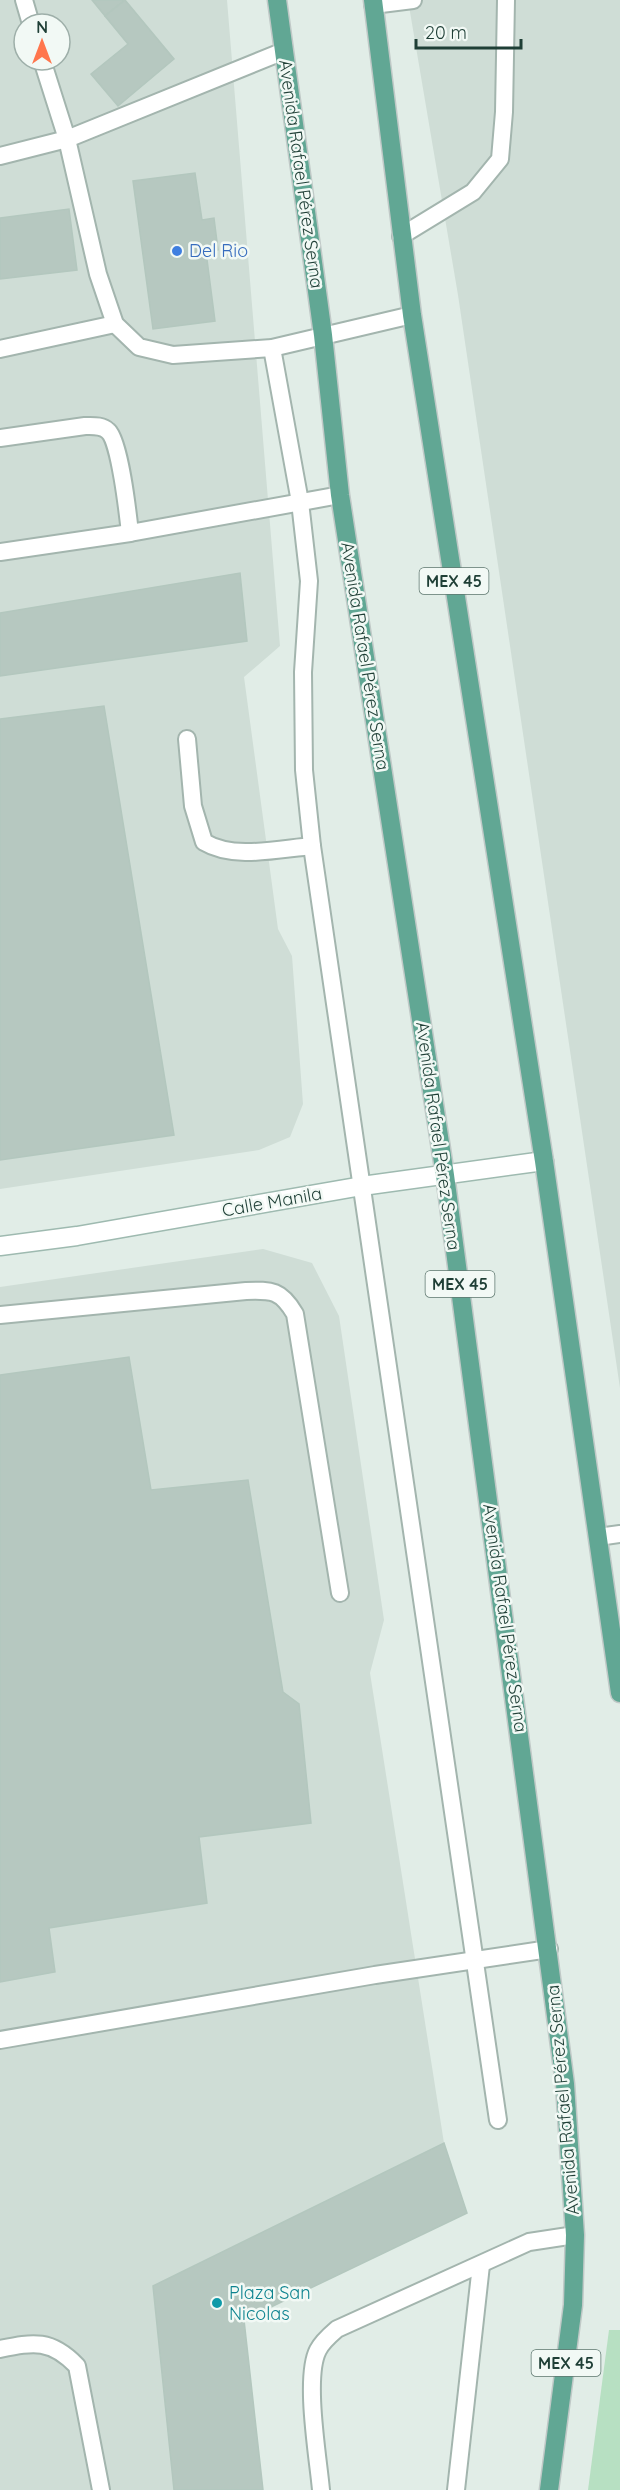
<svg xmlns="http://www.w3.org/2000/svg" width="620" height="2490" font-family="Quicksand,sans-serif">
	<rect width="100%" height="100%" fill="#e1ede7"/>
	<g fill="#cfddd6" fill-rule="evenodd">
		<path d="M0,0H227L280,646L244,677L278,929L292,956L303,1104L290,1137L259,1150L0,1189ZM24,24H60V60H24Z"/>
		<polygon points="408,0 620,0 620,1388 458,295"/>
		<polygon points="263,1249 312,1263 339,1316 384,1620 370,1673 444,2143 153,2286 174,2490 0,2490 0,1287"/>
	</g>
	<polygon fill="#b7e0c2" points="609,2330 620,2330 620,2490 588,2490"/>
	<g fill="#b6c8c0" stroke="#b3c7be" stroke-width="1.5">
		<polygon points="92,0 125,0 105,16"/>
		<polygon points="125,0 174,59 118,106 91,74 128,44 105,16"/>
		<polygon points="195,173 202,220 214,218 218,250 206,252 215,321 153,329 133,181"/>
		<polygon points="69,209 77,270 0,279 0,218"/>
		<polygon points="240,573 247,641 0,676 0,613"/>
		<polygon points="104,706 174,1135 0,1160 0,719"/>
		<polygon points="129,1357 151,1490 248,1480 283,1692 299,1704 311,1823 199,1837 207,1903 49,1928 55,1972 0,1982 0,1375"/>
		<polygon points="444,2143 467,2213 244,2320 263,2490 174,2490 153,2286"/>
	</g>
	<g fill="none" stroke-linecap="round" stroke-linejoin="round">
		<defs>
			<g id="lane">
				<polyline points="24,0 31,24"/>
				<polyline points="373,5 413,0"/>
				<polyline points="284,51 67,139 98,274 115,324 139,347 173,355 272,348 412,315"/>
				<polyline points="0,156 67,139 42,60"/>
				<polyline points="401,236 473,192 500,159 504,112 506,0"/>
				<polyline points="272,348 300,502 309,581 303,672 304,770 312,846 498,2120"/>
				<polyline points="0,349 115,324"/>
				<path d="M0,438L85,426C93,426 102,425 108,431C120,441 128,515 130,533"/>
				<polyline points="0,552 130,533 340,495"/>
				<path d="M187,739L193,806L204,842C234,860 278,849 312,846"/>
				<path d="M0,1315L246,1291C272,1290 281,1290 295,1314L340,1593"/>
				<polyline points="598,1537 620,1534"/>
				<polyline points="0,2040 375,1975 549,1949"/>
				<path d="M0,2349C34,2342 51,2339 77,2366L101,2490"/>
				<path d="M321,2490C318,2457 304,2377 318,2350C322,2342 330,2335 337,2329L529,2242L575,2235"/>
				<polyline points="456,2490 481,2265"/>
			</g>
			<polyline id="secondary" points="0,1246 77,1236 362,1186 544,1161"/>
			<g id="primary">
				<polyline points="277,0 323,335 340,495 445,1175 565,2084 575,2235 573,2305 549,2490"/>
				<polyline points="373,0 412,315 544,1161 620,1693"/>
			</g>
		</defs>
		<use href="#lane" stroke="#a3b5ae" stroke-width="20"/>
		<use href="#secondary" stroke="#9ebab0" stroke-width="21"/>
		<use href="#primary" stroke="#c0c9c7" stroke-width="21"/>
		<use href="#lane" stroke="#fff" stroke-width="16"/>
		<use href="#secondary" stroke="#fff" stroke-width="18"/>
		<use href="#primary" stroke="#61a794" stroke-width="18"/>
	</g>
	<circle fill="#3f7fe0" stroke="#f2f9f5" stroke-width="2" cx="177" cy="251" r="6"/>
	<circle fill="#0f9aa8" stroke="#f2f9f5" stroke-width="2" cx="217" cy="2303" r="6"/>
	<g text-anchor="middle" stroke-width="5" stroke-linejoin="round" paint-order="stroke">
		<g fill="#f2f9f5" stroke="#5e776f" stroke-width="1.5">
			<rect x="419.5" y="568" width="69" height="26" rx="4.5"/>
			<rect x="425.5" y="1271" width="69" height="26" rx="4.5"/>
			<rect x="531.5" y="2350" width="69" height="26" rx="4.5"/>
		</g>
		<g font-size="16" font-weight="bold" fill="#1f3f36">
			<text x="454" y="587">MEX 45</text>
			<text x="460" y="1290">MEX 45</text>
			<text x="566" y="2369">MEX 45</text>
		</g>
		<g font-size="18" fill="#1f3f36" stroke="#f2f9f5">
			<text transform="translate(301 174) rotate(82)" y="6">Avenida Rafael Pérez Serna</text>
			<text transform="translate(365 656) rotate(81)" y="6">Avenida Rafael Pérez Serna</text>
			<text transform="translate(438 1136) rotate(82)" y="6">Avenida Rafael Pérez Serna</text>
			<text transform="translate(272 1202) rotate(-10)" y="6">Calle Manila</text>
			<text transform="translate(505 1618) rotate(82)" y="6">Avenida Rafael Pérez Serna</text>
			<text transform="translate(563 2100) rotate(-95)" y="6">Avenida Rafael Pérez Serna</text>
		</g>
		<g font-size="18" fill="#366cbe" stroke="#f2f9f5" text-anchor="start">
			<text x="189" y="257">Del Rio</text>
		</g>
		<g font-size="18" fill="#0d838f" stroke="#f2f9f5" text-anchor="start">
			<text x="229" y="2299">Plaza San<tspan x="229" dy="21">Nicolas</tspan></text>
		</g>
	</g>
	<g transform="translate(42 42)"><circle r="28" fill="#f2f9f5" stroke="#9eafa9" stroke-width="1.5"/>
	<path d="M0-4.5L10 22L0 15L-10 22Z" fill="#ff764d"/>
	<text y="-9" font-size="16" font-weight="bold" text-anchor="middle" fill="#1f3f36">N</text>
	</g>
	<path d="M416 39v9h105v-9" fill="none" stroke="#1f3f36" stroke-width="3"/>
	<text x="425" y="39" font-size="18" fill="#1f3f36" stroke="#f2f9f5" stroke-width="4.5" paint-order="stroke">20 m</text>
</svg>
